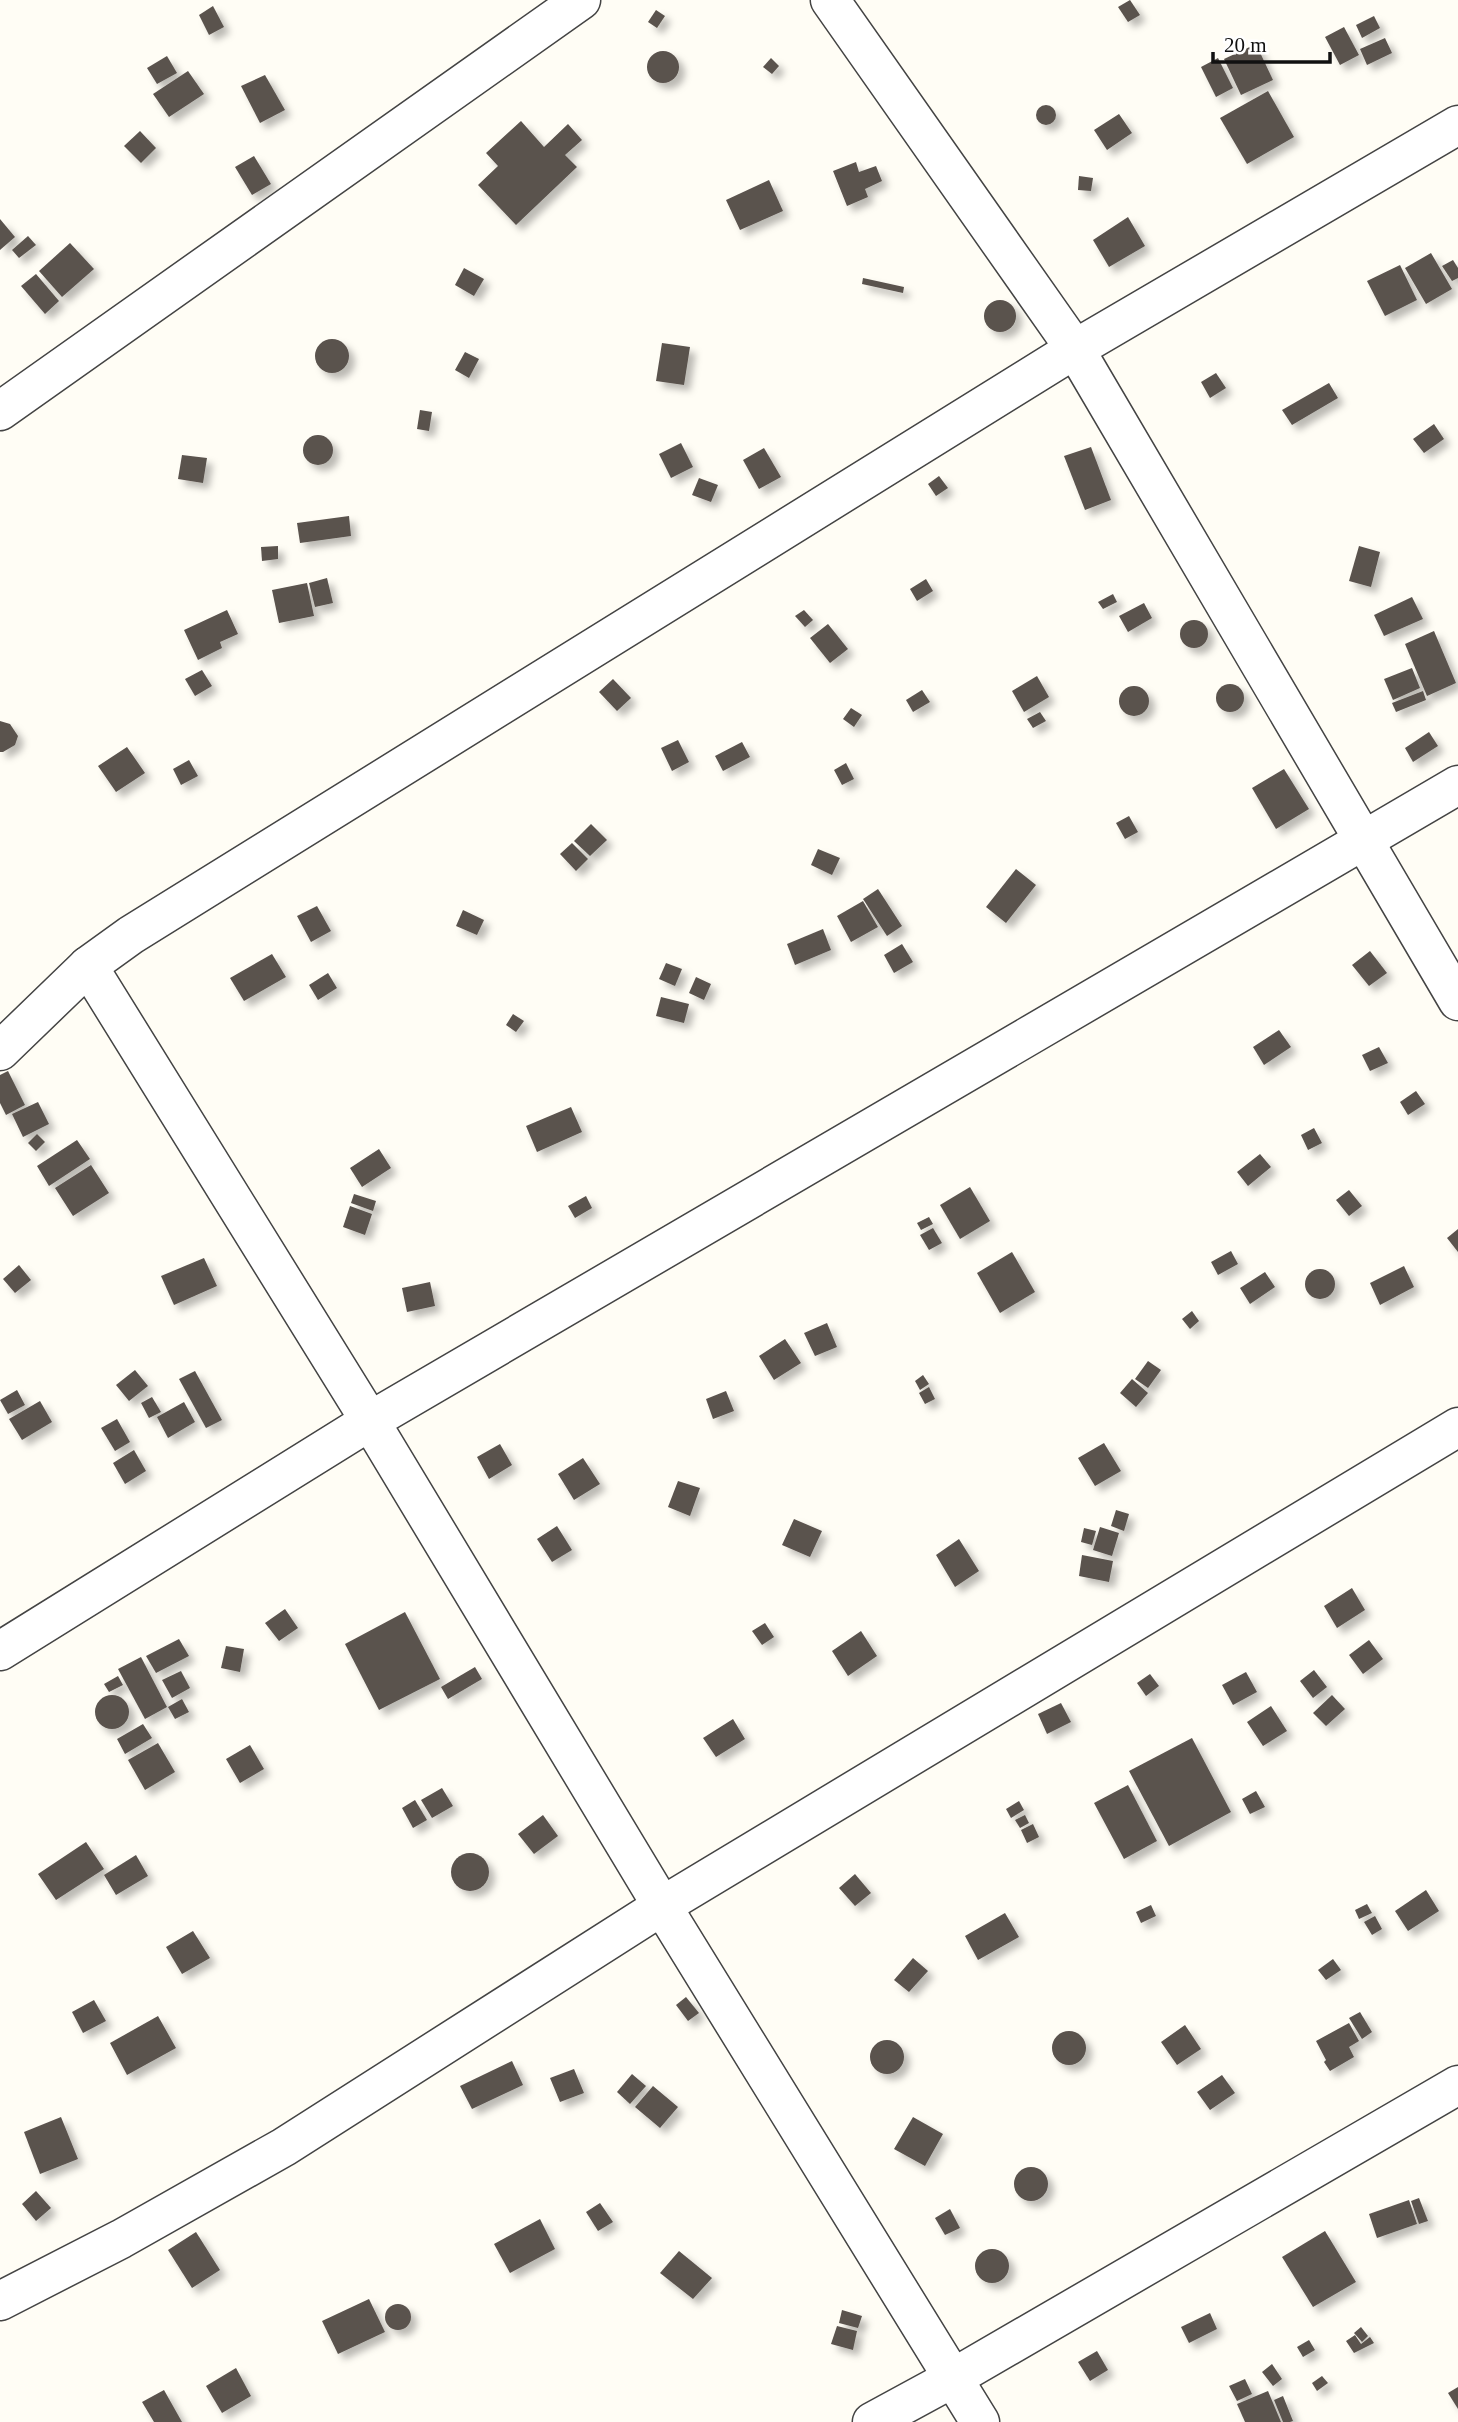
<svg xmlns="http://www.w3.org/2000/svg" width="1458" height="2422" font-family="'Times New Roman',serif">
	<defs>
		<filter id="shadow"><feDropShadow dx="6" dy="6" stdDeviation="3.5" flood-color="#0004"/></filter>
	</defs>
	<rect width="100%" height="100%" fill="#fffdf5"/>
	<g fill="#5a524d" filter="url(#shadow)">
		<polygon points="1130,0 1140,15 1128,22 1118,7"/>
		<polygon points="213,6 224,27 209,35 199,15"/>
		<polygon points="656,10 665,16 657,28 648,22"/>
		<polygon points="1374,16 1380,28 1362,38 1356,25"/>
		<polygon points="1344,27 1359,55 1340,65 1325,37"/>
		<polygon points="1385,38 1392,53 1367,65 1360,49"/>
		<polygon points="1256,44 1273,80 1241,95 1224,59"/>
		<circle cx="663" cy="67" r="16"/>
		<polygon points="167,56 177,73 157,84 147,68"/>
		<polygon points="771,58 779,66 772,74 763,67"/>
		<polygon points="1218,58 1233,88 1216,97 1201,67"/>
		<polygon points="188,71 204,94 169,117 153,94"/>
		<polygon points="265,75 285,110 260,123 241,86"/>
		<polygon points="1268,91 1294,137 1247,164 1220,118"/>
		<circle cx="1046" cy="115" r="10"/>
		<polygon points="1119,114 1132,133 1107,150 1094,130"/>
		<polygon points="521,121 544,147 568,124 582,140 565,155 577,167 516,225 478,185 498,166 486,153"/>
		<polygon points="140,131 156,148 141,163 124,146"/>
		<polygon points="254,156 271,184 252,195 235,167"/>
		<polygon points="856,162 859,172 876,166 882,181 865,189 868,197 847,206 833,171"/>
		<polygon points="1079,176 1093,178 1091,191 1078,190"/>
		<polygon points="769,180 783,211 740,230 726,200"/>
		<polygon points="1128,217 1145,246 1109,267 1093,240"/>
		<polygon points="0,219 15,237 0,250"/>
		<polygon points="28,236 36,245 19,258 12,250"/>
		<polygon points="70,243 94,269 62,297 39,271"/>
		<polygon points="1431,253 1452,289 1426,304 1405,268"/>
		<polygon points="1453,260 1458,268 1458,278 1452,281 1442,266"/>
		<polygon points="1400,265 1417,300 1385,316 1367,281"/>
		<polygon points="464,268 484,279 474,296 455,285"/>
		<polygon points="36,274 59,301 45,314 21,286"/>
		<polygon points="863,278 904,287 903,293 862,284"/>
		<circle cx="1000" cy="316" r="16"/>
		<circle cx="332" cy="356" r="17"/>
		<polygon points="662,343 690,347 684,385 656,381"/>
		<polygon points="465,352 479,359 469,378 455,370"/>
		<polygon points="1216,373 1226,388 1210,398 1201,382"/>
		<polygon points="1329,383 1338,398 1292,425 1282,410"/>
		<polygon points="420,410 432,412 429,431 417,429"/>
		<polygon points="1434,424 1444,439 1424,453 1413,439"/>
		<circle cx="318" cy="450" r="15"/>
		<polygon points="681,443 693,467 671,478 659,454"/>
		<polygon points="1091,447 1111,500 1085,510 1064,456"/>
		<polygon points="764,448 781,477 759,489 743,460"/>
		<polygon points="182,455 207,458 203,483 178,479"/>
		<polygon points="939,476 948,488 936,496 928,484"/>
		<polygon points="699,478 718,485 711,502 692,495"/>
		<polygon points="349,516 351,536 300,543 297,523"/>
		<polygon points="278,546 278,559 262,561 261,547"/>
		<polygon points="1359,546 1380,552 1371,587 1349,581"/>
		<polygon points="327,578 333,603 315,607 309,583"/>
		<polygon points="926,579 933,591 917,601 910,589"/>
		<polygon points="307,583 314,616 279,623 272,590"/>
		<polygon points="1113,594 1117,602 1103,609 1098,602"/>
		<polygon points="1412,597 1423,619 1384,636 1374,615"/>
		<polygon points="1144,603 1152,618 1128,632 1119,616"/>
		<polygon points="227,610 238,634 220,642 222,648 198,660 184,630"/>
		<polygon points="804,610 813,620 805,627 795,616"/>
		<circle cx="1194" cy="634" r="14"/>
		<polygon points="828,624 848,649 830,663 810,638"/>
		<polygon points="1434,631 1456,683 1427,696 1405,644"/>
		<polygon points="1412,668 1420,688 1393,700 1384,679"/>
		<polygon points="202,670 212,686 195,696 185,679"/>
		<polygon points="1037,676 1049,697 1024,712 1012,691"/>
		<polygon points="613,679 631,698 617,711 599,692"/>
		<circle cx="1230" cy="698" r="14"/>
		<circle cx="1134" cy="701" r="15"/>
		<polygon points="922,690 930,702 913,712 906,700"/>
		<polygon points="1423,691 1426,700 1396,712 1392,703"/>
		<polygon points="851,708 862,715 854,727 843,719"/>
		<polygon points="1040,712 1046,721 1033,728 1027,719"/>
		<polygon points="0,721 10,724 18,736 15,745 3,752 0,752"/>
		<polygon points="1429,732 1438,746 1413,762 1405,748"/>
		<polygon points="678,740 689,762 672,771 661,748"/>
		<polygon points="742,742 750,757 723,771 715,756"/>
		<polygon points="127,747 145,773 116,792 98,766"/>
		<polygon points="189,760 198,776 181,785 173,769"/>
		<polygon points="846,763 854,779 842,785 834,770"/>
		<polygon points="1284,769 1309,809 1276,829 1252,788"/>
		<polygon points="1129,816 1138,832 1125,839 1116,823"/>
		<polygon points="591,824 607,840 590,856 574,841"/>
		<polygon points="572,843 588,859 576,871 560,854"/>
		<polygon points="818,849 840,858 832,875 811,865"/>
		<polygon points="1016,869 1036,885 1006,923 986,907"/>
		<polygon points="878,889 902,926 887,936 863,899"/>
		<polygon points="863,901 878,927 851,942 837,916"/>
		<polygon points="317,906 331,931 311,942 297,916"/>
		<polygon points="463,910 484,920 477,935 456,926"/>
		<polygon points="823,929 831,950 795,965 787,944"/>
		<polygon points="902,944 913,962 894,973 884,955"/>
		<polygon points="1370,951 1387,973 1369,986 1352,965"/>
		<polygon points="272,954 286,977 244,1001 230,978"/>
		<polygon points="666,963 682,969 675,986 659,979"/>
		<polygon points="328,973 337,988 318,1000 309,985"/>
		<polygon points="696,977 711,984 704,1000 689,993"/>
		<polygon points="661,997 689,1004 684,1023 656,1016"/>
		<polygon points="513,1014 524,1021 516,1032 506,1025"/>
		<polygon points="1279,1030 1291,1047 1264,1065 1253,1047"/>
		<polygon points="1379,1047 1388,1063 1370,1071 1362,1055"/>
		<polygon points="8,1071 25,1105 6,1115 0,1103 0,1075"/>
		<polygon points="1416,1091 1425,1104 1408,1115 1400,1102"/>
		<polygon points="38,1102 49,1124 23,1137 12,1114"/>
		<polygon points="571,1107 582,1132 537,1152 526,1126"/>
		<polygon points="1314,1128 1322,1143 1308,1150 1301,1135"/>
		<polygon points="37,1134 45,1142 36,1151 28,1143"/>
		<polygon points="77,1140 90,1159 49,1186 37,1166"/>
		<polygon points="379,1149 391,1168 362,1187 350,1168"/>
		<polygon points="1260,1154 1271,1167 1248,1186 1237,1172"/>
		<polygon points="91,1165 109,1193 73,1216 55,1188"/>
		<polygon points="970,1187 990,1221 960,1239 940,1205"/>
		<polygon points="1349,1190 1362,1206 1349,1216 1336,1200"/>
		<polygon points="354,1194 376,1201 373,1211 351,1203"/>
		<polygon points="586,1196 592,1208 575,1218 568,1206"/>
		<polygon points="350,1206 372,1214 365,1235 343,1227"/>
		<polygon points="929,1217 933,1224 921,1230 917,1223"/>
		<polygon points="933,1228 942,1243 929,1250 920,1235"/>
		<polygon points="1458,1229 1458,1252 1447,1238"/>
		<polygon points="1231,1251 1238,1264 1218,1275 1211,1262"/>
		<polygon points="1012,1252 1035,1292 1000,1313 977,1273"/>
		<polygon points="204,1258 217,1286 174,1305 161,1276"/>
		<polygon points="19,1265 31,1280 15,1293 3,1279"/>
		<polygon points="1404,1266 1414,1287 1380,1305 1370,1283"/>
		<circle cx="1320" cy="1284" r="15"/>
		<polygon points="1265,1272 1275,1287 1250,1304 1240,1288"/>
		<polygon points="430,1282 435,1306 407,1312 402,1288"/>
		<polygon points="1192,1311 1199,1321 1190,1329 1182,1319"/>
		<polygon points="827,1323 837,1347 815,1356 804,1333"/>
		<polygon points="785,1339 801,1363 774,1380 759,1356"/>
		<polygon points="1148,1361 1161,1370 1148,1388 1135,1379"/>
		<polygon points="135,1370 148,1386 129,1401 116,1385"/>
		<polygon points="195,1371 222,1420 206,1428 179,1379"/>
		<polygon points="923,1375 929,1384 920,1390 915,1381"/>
		<polygon points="1132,1379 1148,1393 1136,1407 1120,1393"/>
		<polygon points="929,1387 935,1399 925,1404 919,1393"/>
		<polygon points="17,1390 25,1405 8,1414 0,1400"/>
		<polygon points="726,1391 734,1411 713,1419 706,1399"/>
		<polygon points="152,1397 161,1412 149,1418 141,1403"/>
		<polygon points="40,1401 52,1422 22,1440 9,1419"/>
		<polygon points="184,1402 195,1422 168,1438 157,1417"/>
		<polygon points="117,1419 130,1442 115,1451 101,1428"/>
		<polygon points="1104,1443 1121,1471 1095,1486 1078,1458"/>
		<polygon points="500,1444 512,1465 489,1479 477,1457"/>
		<polygon points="134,1450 146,1471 125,1484 113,1463"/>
		<polygon points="583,1458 600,1484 574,1500 558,1474"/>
		<polygon points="678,1481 700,1488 690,1516 668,1507"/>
		<polygon points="1116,1510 1129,1514 1124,1531 1111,1526"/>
		<polygon points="794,1519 822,1531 810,1557 782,1545"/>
		<polygon points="557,1526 572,1550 552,1562 537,1539"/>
		<polygon points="1100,1527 1119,1533 1112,1556 1093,1550"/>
		<polygon points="1084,1528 1096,1531 1092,1545 1081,1542"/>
		<polygon points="959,1539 979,1571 955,1587 936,1555"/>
		<polygon points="1082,1555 1113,1561 1109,1582 1079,1576"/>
		<polygon points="1352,1588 1365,1610 1337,1628 1324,1606"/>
		<polygon points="285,1609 298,1628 279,1641 265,1623"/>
		<polygon points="405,1612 440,1679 379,1710 345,1644"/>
		<polygon points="765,1623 774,1637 762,1645 752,1631"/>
		<polygon points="861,1631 877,1656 848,1676 832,1651"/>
		<polygon points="179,1639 189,1656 156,1673 146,1656"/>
		<polygon points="1369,1640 1383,1659 1363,1674 1349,1655"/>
		<polygon points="226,1646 244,1649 240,1672 221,1668"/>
		<polygon points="141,1657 167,1707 145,1719 118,1669"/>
		<polygon points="475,1667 482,1679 448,1699 441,1687"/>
		<polygon points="1314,1670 1327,1687 1313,1698 1300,1681"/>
		<polygon points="181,1671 190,1688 172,1698 162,1680"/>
		<polygon points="1246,1672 1257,1692 1233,1705 1222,1685"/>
		<polygon points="1150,1674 1159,1686 1146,1696 1137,1683"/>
		<polygon points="118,1676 123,1685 109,1692 104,1684"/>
		<circle cx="112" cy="1712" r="17"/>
		<polygon points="1332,1695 1345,1709 1326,1726 1313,1713"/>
		<polygon points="182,1699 189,1712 175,1719 168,1707"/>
		<polygon points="1061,1703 1071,1722 1047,1734 1038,1714"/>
		<polygon points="1271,1706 1287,1731 1263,1746 1247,1722"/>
		<polygon points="733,1719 745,1739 716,1757 703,1738"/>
		<polygon points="143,1724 152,1738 125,1754 117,1739"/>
		<polygon points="1192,1738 1231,1812 1169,1846 1129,1771"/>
		<polygon points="158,1743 175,1772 145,1790 128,1760"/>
		<polygon points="250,1745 264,1769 240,1783 226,1759"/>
		<polygon points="1128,1785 1157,1841 1124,1859 1094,1803"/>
		<polygon points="442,1788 453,1806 432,1818 421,1800"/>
		<polygon points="1256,1791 1265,1807 1250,1814 1242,1799"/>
		<polygon points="415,1800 427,1820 413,1828 402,1808"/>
		<polygon points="1019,1801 1024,1810 1011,1818 1006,1809"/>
		<polygon points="543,1815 558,1836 534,1854 518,1834"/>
		<polygon points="1025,1815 1029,1823 1020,1828 1015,1820"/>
		<polygon points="1033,1824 1039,1837 1027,1843 1021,1830"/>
		<polygon points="86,1842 104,1869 56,1900 38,1874"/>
		<circle cx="470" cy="1872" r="19"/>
		<polygon points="136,1855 148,1876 116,1895 104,1875"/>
		<polygon points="855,1874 871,1893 855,1906 839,1888"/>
		<polygon points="1426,1890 1439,1911 1408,1931 1395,1911"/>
		<polygon points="1367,1904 1372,1913 1359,1919 1355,1910"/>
		<polygon points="1151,1905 1156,1916 1141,1923 1136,1912"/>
		<polygon points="1005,1913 1019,1937 978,1960 965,1936"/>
		<polygon points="1375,1916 1382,1929 1372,1935 1364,1922"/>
		<polygon points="193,1931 210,1958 182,1974 166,1947"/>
		<polygon points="913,1958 928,1971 909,1992 894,1980"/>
		<polygon points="1333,1959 1341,1970 1326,1980 1318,1970"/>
		<polygon points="686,1997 699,2013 688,2021 676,2005"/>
		<polygon points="94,2000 106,2021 83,2033 72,2012"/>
		<polygon points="1360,2012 1372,2032 1362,2039 1349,2018"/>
		<polygon points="158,2016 176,2048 127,2075 110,2043"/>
		<polygon points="1349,2023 1359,2041 1349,2047 1354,2057 1330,2071 1324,2062 1326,2060 1316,2041"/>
		<polygon points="1185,2025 1201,2049 1177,2065 1161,2042"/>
		<circle cx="1069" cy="2048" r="17"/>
		<circle cx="887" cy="2057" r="17"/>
		<polygon points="512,2061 523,2085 472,2109 460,2086"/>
		<polygon points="574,2069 584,2093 560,2102 550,2078"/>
		<polygon points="632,2074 646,2086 630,2104 617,2092"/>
		<polygon points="1222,2075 1235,2093 1210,2110 1197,2092"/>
		<polygon points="653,2086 678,2107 660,2128 635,2107"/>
		<polygon points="61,2117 78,2159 40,2174 24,2132"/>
		<polygon points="913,2117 943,2134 925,2166 894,2149"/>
		<circle cx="1031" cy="2184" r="17"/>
		<polygon points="36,2191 51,2208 36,2221 22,2204"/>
		<polygon points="1419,2198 1428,2221 1419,2224 1411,2201"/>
		<polygon points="1409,2200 1417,2224 1377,2238 1369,2214"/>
		<polygon points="600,2203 613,2222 598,2231 586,2212"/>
		<polygon points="950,2209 960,2228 945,2235 935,2218"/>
		<polygon points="540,2219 555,2249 510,2273 494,2244"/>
		<polygon points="1325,2231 1356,2282 1313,2307 1282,2257"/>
		<polygon points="196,2232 220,2270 192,2288 168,2250"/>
		<circle cx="992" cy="2266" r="17"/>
		<polygon points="679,2251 712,2278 693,2299 660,2273"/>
		<polygon points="369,2299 385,2332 338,2354 322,2321"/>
		<circle cx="398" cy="2317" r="13"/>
		<polygon points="842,2310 862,2316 858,2328 839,2323"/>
		<polygon points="1210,2313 1217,2329 1189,2343 1181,2327"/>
		<polygon points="837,2326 857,2331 853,2350 831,2344"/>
		<polygon points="1361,2327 1368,2336 1362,2342 1354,2333"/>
		<polygon points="1355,2335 1361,2344 1370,2337 1374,2343 1354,2353 1346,2341"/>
		<polygon points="1309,2340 1315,2350 1303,2357 1297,2347"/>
		<polygon points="1097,2351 1108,2370 1090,2381 1078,2362"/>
		<polygon points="1272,2364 1282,2379 1273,2386 1262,2372"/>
		<polygon points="236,2368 251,2396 222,2413 206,2386"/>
		<polygon points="1322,2376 1328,2383 1317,2391 1312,2383"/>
		<polygon points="1245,2379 1252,2394 1237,2401 1229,2386"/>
		<polygon points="1458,2387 1458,2409 1448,2393"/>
		<polygon points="164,2390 182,2422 154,2422 142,2402"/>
		<polygon points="1268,2391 1281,2422 1245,2422 1237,2404"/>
		<polygon points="1283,2396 1293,2421 1290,2422 1283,2422 1274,2400"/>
	</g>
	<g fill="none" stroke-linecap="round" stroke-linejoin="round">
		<defs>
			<g id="street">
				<polyline points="830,0 1075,349 1458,1001"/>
				<polyline points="0,411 581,0"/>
				<polyline points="0,1051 88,966"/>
				<polyline points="0,1651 370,1421 1458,785"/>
				<polyline points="0,2301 121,2239 284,2147 662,1906 1458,1427"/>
				<polyline points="872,2422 953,2378 1458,2085"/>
				<polyline points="980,2422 662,1906 370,1421 88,966 131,935 1075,349 1458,125"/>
			</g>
		</defs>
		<use href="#street" stroke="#444" stroke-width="41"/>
		<use href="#street" stroke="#fff" stroke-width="38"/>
	</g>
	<path d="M1213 52v10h117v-10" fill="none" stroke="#111111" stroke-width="3.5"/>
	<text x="1224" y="52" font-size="21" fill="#111111" stroke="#ffffff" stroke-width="5" paint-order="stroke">20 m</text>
</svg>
